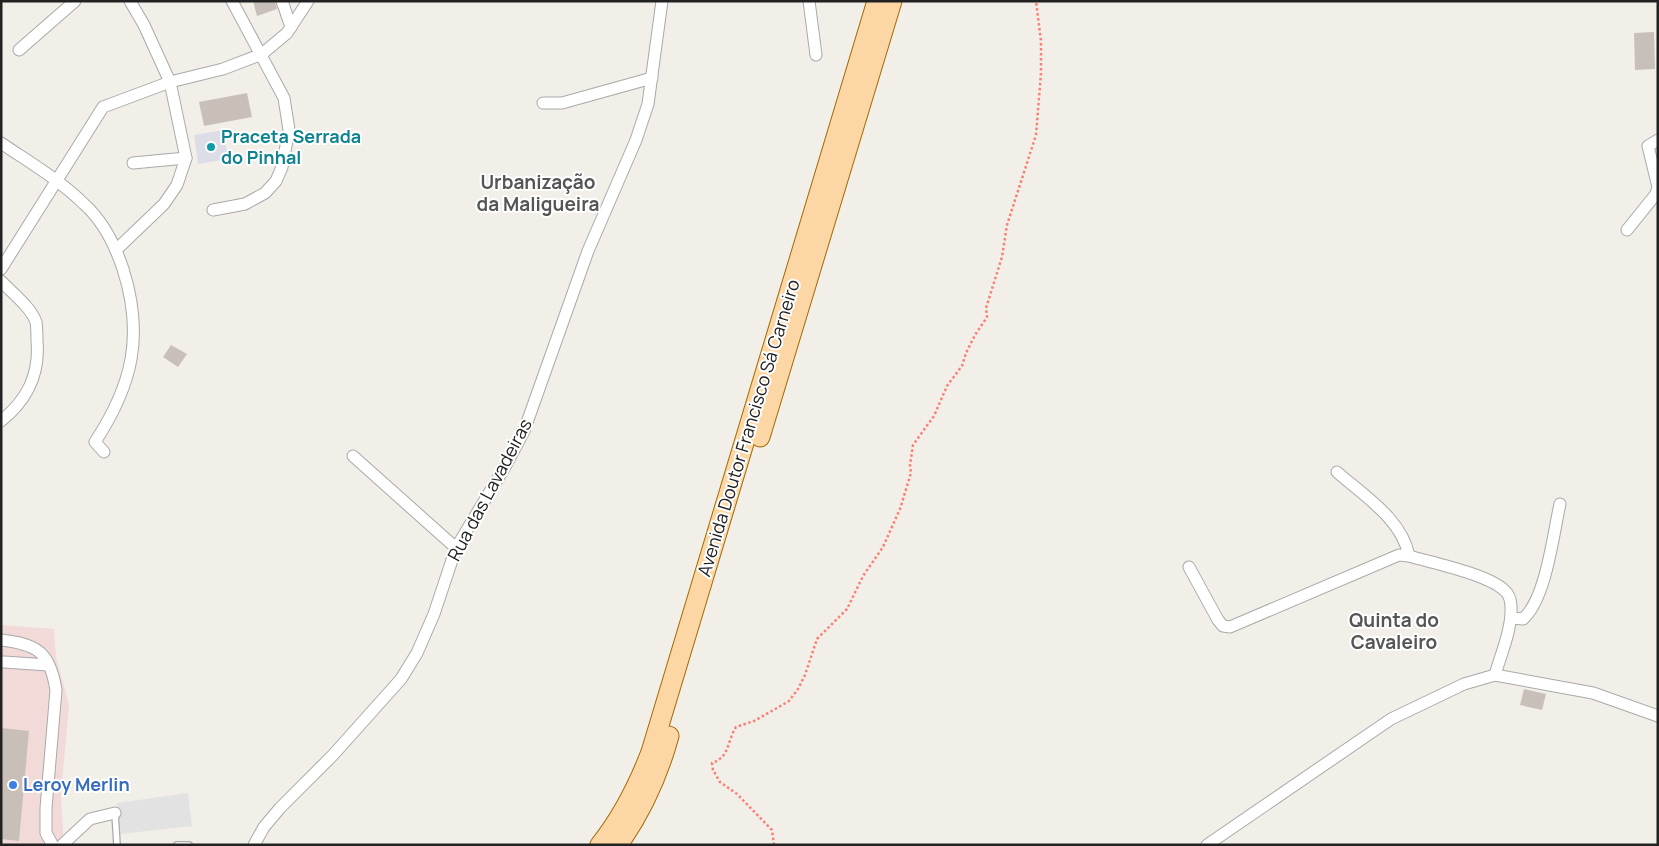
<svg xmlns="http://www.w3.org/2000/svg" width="1659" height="846" font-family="Manrope,sans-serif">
	<rect width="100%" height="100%" fill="#f2efe9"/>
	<polygon fill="#f2dad9" points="1,625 54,629 56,657 69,705 61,795 63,833 66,845 1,845"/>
	<polygon fill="#e2e2e2" points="188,793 192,826 120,834 117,803"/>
	<polygon fill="#dddde8" points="224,130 228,159 198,164 194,135"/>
	<g fill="#c7bfb8">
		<polygon points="253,1 275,1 277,9 257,16"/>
		<polygon points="1654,32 1655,69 1635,70 1634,33"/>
		<polygon points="247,93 252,117 204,126 199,102"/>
		<polygon points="171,345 187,354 178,367 163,357"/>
		<polygon points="1524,689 1546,694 1542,710 1520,705"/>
		<polygon points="1,728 29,731 19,841 1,839"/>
	</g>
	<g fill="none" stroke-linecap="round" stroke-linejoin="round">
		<defs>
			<g id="service">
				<polyline points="115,813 117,845"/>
				<polyline points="177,845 189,845"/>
			</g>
			<g id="minor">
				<polyline points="282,1 291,27"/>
				<polyline points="809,1 816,55"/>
				<polyline points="19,50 75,1"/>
				<polyline points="543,103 562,103 652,78"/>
				<path d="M1,143C29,162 60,180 84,204C103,221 115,245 123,269C144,335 133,384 95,442L104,452"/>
				<polyline points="133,163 186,158"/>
				<polyline points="213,210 245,204 265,193 276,181 282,167 289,130 284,98 232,1"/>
				<polyline points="1627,230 1656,194 1658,187 1648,146 1658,140"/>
				<polyline points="116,250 164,204 177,185 186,158 170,82 144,25 130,1"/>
				<polyline points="1,269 103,107 170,82 223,69 262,54 287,33 308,1"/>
				<path d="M1,281C13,294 30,306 36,322C37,328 37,336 37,341C40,375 27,400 1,421"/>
				<polyline points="353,456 456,548"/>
				<path d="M1337,472C1364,496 1402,519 1409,556"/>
				<path d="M1189,567L1218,620L1223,626L1230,627L1399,555L1409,556C1433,563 1487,574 1504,590C1509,594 1511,601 1511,607C1512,629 1501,654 1495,675"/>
				<path d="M1511,618L1523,619C1546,599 1553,535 1560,504"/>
				<path d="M1,640C37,644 50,652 56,690L46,808V833L52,844"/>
				<polyline points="4,662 48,665"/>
				<polyline points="62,845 90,819 115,813"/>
				<polyline points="254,845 264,827 280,808 333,755 401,679 417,653 434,614 456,548 506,465 524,431 588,251 636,140 648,104 662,1"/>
				<polyline points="1207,845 1391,719 1464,684 1495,675 1593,693 1658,716"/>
			</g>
			<g id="primary">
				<polyline points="760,437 892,1"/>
				<path d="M600,845C623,816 638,786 651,752L877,1"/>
				<path d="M618,845C642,811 658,776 669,736"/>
			</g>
		</defs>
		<use href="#service" stroke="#a9a9a9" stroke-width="8"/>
		<use href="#minor" stroke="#a9a9a9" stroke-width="13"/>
		<use href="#primary" stroke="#a06b00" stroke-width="21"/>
		<path stroke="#fa8072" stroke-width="2.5" stroke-dasharray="2.5 2.5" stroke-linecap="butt" d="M774,845L772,830L737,794L720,782L713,770L712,763C730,757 727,741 736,727L754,721L777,708L789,701L798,689L805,675L817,639L847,609L863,576L883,547L900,509L911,473L910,465L913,445L934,416L947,386L962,366L966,353L975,335L987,317L986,308L1002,257L1007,225L1036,135L1041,73V41L1036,1"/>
		<use href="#service" stroke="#fff" stroke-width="5.5"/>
		<use href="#minor" stroke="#fff" stroke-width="11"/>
		<use href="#primary" stroke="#fcd6a4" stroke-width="19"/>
	</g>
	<circle fill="#0f9aa8" stroke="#fff" stroke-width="2" cx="211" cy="147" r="5"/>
	<circle fill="#3f7fe0" stroke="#fff" stroke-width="2" cx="13" cy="785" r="5"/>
	<g text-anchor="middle" stroke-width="4" stroke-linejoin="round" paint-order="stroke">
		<g font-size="18" font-weight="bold" fill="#0d838f" stroke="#fff" text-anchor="start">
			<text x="221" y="143">Praceta Serrada<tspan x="221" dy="21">do Pinhal</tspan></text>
		</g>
		<g font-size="18" fill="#222" stroke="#fff">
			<text transform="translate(749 428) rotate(-73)" y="6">Avenida Doutor Francisco Sá Carneiro</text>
			<text transform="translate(490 490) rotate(-62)" y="6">Rua das Lavadeiras</text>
		</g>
		<g font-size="18" font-weight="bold" fill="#366cbe" stroke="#fff" text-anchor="start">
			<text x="23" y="791">Leroy Merlin</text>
		</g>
		<g font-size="19" font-weight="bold" fill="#555" stroke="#fff">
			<text x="538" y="189">Urbanização<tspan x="538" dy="22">da Maligueira</tspan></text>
			<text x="1394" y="627">Quinta do<tspan x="1394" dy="22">Cavaleiro</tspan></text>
		</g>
	</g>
	<rect width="1659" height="846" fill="none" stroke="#222222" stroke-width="5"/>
</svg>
